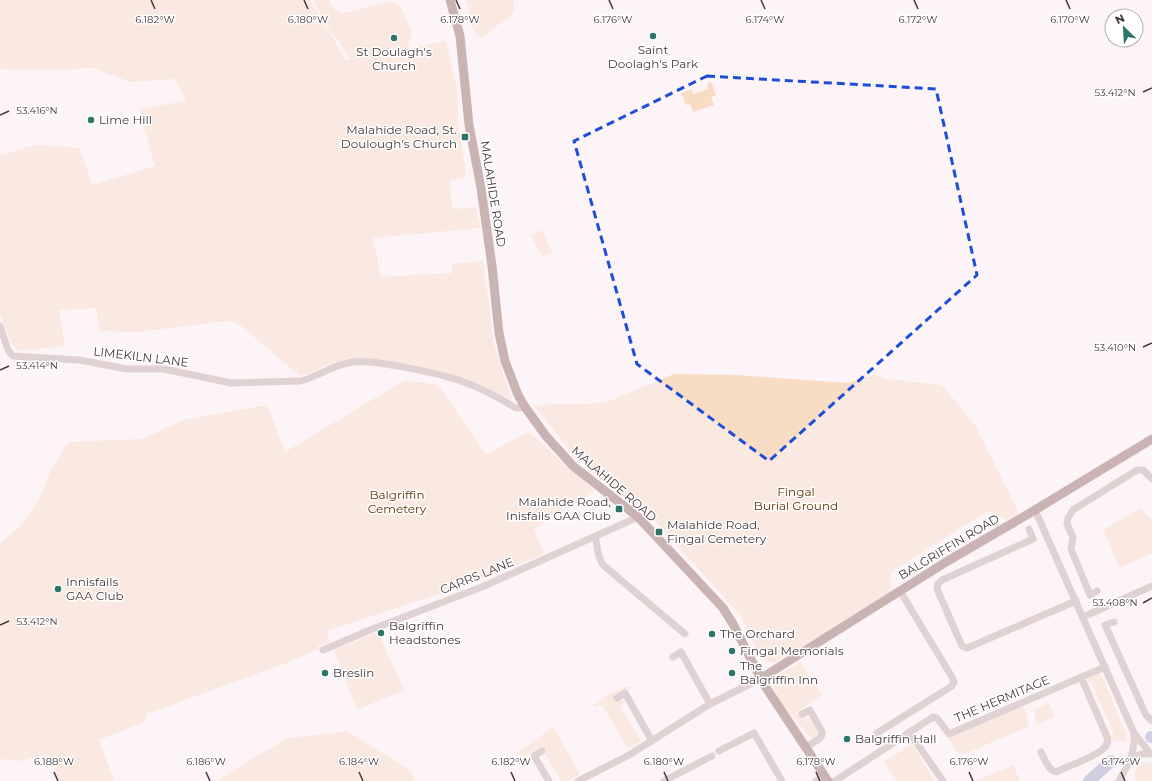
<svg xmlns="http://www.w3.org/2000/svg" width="1152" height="781" font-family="Montserrat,sans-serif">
	<rect width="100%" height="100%" fill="#fcf4f7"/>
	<g fill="#f8dcc3">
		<path d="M0,0H310L346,60L356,58H350L347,55L338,40L331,33L313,0H329C332,8 336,12 345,13L383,3L391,2L400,5L411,30V40L408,42L410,49L446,41L457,88L459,131L466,170L464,178L450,181L452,209L476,208L481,228L373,238L381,277L452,273V264L483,261L494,344L512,400C477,381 440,371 401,364C381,360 361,356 340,361C326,363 314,373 300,376L245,329L235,322L226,321L137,332L100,331L96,308L59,310L65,346L19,351L13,346L0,314V155L36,145L79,148L93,185L155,166L139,109L186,101L175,79L131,82L92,68L52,70L0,69Z"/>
		<path d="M465,0H513C517,17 509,17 498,25C492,28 488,34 482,37C466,32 473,11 465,0Z"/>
		<polygon points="711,82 716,95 711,97 714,105 693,112 690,104 686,105 681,93 692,89 693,94 708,89 707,84"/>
		<polygon points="542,230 552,252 542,257 531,235"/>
		<polygon points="674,374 737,375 847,383 875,375 888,379 942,385 975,425 1019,513 1007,520 988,511 891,572 890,595 774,663 762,659 740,615 646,511 596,476 563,442 534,405 605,403"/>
		<polygon points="405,380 438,385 486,454 529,432 595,491 534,529 544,554 470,584 326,631 330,642 318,646 319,649 289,662 147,714 144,722 99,740 114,781 60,781 47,754 20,761 0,759 0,738 2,738 0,733 0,544 20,526 39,500 51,469 69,442 143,439 174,424 184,420 267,405 285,452"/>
		<polygon points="1140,508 1152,521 1152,553 1120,568 1103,530"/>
		<polygon points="378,632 404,690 357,710 334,650"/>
		<path d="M801,662L822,695L791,716C785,707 767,687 776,678C783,671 793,667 801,662Z"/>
		<polygon points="1099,674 1102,676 1126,733 1127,741 1110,741 1109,736 1114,734 1091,682 1086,684 1088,678"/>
		<path d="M630,686L631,688L627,690L626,689L615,695L618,701L622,700L626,702L620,706L641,741L628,749L602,705L600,706L599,705L595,707L594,705C603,697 618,688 630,686Z"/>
		<polygon points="1049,703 1055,717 1036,725 1035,709"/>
		<path d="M1020,707H1023C1027,713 1030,721 1027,727L960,756L948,738Z"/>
		<path d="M799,712L802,718C804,718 808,718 809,719C815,721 818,731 817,736L812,739L792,716Z"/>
		<polygon points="553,727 580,774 568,781 561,781 541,747 521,758 518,753"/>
		<polygon points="347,731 411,771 415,781 218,781 249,760 289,738"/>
		<polygon points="912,744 933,779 934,781 897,781 884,762"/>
		<path d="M1146,762L1152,764V781H1136C1132,772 1136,764 1146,762Z"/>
		<polygon points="1013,765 1020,781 976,781"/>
	</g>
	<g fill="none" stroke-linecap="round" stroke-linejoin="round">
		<g stroke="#a1a0c7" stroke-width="12">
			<polyline points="1151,737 1152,737"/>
			<polyline points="1089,781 1111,761"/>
		</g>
		<g stroke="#bea8a5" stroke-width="7">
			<path d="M0,326L8,350L13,356L79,360L127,369H164L231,383L301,381C319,376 334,364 353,362C368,360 383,364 398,366C429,372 462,378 489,393C498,397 507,403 516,408L525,407"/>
			<polyline points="1035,510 1134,733 1150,753"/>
			<polyline points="1029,529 1033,539 942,580 938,584 937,589 962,646 967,648 1076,601"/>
			<path d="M595,537C598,547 597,556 603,565L685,634"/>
			<polyline points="1097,591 1090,595 1071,549 1073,537 1067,524 1068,518 1073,510 1137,470 1143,470 1152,479"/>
			<polyline points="1083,617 1152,586"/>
			<polyline points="1114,622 1105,625 1146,715 1152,721"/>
			<polyline points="323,650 370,630 482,587 638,517"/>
			<polyline points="673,657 681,652 710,704"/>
			<polyline points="617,698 625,693 652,741"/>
			<polyline points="802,714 810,710 822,732 822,735 819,739 805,748"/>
			<polyline points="909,732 943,781"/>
			<polyline points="877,733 952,686 954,682 952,677 900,591"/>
			<polyline points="542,751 534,756 549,781"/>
			<polyline points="719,751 754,733 782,781"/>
			<path d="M1041,752C1045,759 1047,769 1056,772C1068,766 1096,757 1104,748C1108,745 1108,741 1107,737L1081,677"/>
			<polyline points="1131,759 1134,743 1134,733"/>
			<polyline points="578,781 629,755 710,704 760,679"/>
			<polyline points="664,781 712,756"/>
			<polyline points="816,781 824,776"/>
			<polyline points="835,781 933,717 937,718 949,734 1105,667"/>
			<path d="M1119,781C1127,767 1132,750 1152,754"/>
		</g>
		<g stroke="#8c6761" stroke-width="9">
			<polyline points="450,0 460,36 469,125 481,188 492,266 499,333 505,361 518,395 525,407 546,436 573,466 638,517 723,608 733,624 763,683 828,781"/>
			<polyline points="760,679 946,562 1035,510 1152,439"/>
		</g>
	</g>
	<path d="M0 0H1152V781H0ZM707,76L936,89L977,275L769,461L637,364L574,141Z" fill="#fcf4f7" fill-opacity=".55" fill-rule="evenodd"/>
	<path fill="none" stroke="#1d4ed8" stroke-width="3" stroke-dasharray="8 5" stroke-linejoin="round" d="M707,76L936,89L977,275L769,461L637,364L574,141Z"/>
	<path fill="none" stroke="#45373c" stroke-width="1.5" d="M151,0L155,9M304,0L308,9M456,0L460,9M609,0L613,9M761,0L765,9M914,0L918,9M1066,0L1070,9M1143,92L1152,88M0,115L9,111M1143,347L1152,343M0,370L9,366M1143,603L1152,598M0,625L9,621M54,772L58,781M206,772L210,781M359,772L363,781M511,772L515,781M664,772L668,781M816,772L820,781M969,772L973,781M1121,772L1125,781"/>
	<g fill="#2e746b" stroke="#fff" stroke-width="1.5">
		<circle cx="653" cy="36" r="4"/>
		<circle cx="394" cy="38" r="4"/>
		<circle cx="91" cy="120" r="4"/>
		<rect x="461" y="133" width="8" height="8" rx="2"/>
		<rect x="615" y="505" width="8" height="8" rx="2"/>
		<rect x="655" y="528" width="8" height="8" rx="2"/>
		<circle cx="58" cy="589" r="4"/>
		<circle cx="381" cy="633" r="4"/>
		<circle cx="712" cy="634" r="4"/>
		<circle cx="732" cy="651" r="4"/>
		<circle cx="325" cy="673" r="4"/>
		<circle cx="732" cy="673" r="4"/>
		<circle cx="847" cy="739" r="4"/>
	</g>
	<g text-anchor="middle" stroke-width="3" stroke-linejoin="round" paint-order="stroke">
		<g font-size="12" fill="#45373c" stroke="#fff" text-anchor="start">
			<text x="653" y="54" text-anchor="middle">Saint<tspan x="653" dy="14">Doolagh's Park</tspan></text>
			<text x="394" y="56" text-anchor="middle">St Doulagh's<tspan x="394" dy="14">Church</tspan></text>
			<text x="99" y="124">Lime Hill</text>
			<text x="457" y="134" text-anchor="end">Malahide Road, St.<tspan x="457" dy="14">Doulough's Church</tspan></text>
			<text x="611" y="506" text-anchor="end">Malahide Road,<tspan x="611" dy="14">Inisfails GAA Club</tspan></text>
			<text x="667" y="529">Malahide Road,<tspan x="667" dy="14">Fingal Cemetery</tspan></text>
			<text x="66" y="586">Innisfails<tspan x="66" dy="14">GAA Club</tspan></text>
			<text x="389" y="630">Balgriffin<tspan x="389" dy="14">Headstones</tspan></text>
			<text x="720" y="638">The Orchard</text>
			<text x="740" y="655">Fingal Memorials</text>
			<text x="740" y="670">The<tspan x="740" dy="14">Balgriffin Inn</tspan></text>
			<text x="333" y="677">Breslin</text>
			<text x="855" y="743">Balgriffin Hall</text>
		</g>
		<g font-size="12" fill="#45373c" stroke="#fff">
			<text transform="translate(493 194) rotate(81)" y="4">MALAHIDE ROAD</text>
			<text transform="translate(141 357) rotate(7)" y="4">LIMEKILN LANE</text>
			<text transform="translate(614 484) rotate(41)" y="4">MALAHIDE ROAD</text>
			<text transform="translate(949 547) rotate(-31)" y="4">BALGRIFFIN ROAD</text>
			<text transform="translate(477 576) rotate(-22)" y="4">CARRS LANE</text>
			<text transform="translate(1002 699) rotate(-23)" y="4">THE HERMITAGE</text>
		</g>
		<g font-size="12" fill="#603500" stroke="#fff">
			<text x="796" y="496">Fingal<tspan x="796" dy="14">Burial Ground</tspan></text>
			<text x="397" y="499">Balgriffin<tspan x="397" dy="14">Cemetery</tspan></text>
		</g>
	</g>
	<g font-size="10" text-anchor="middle" fill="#45373c" stroke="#fff" stroke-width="3" stroke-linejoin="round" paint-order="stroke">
		<text x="155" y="23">6.182°W</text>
		<text x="308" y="23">6.180°W</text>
		<text x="460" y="23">6.178°W</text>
		<text x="613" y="23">6.176°W</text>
		<text x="765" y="23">6.174°W</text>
		<text x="918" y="23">6.172°W</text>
		<text x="1070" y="23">6.170°W</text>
		<text x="1115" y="96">53.412°N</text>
		<text x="37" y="114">53.416°N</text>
		<text x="1115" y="351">53.410°N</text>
		<text x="37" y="369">53.414°N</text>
		<text x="1115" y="606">53.408°N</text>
		<text x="37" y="625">53.412°N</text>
		<text x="54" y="765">6.188°W</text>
		<text x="206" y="765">6.186°W</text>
		<text x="359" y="765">6.184°W</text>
		<text x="511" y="765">6.182°W</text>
		<text x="664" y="765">6.180°W</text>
		<text x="816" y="765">6.178°W</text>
		<text x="969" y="765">6.176°W</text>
		<text x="1121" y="765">6.174°W</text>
	</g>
	<g transform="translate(1124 28) rotate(335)"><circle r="19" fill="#ffffff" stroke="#b5afb1"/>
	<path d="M0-3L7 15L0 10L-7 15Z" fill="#2e746b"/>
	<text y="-6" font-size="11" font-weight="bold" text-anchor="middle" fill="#45373c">N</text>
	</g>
</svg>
